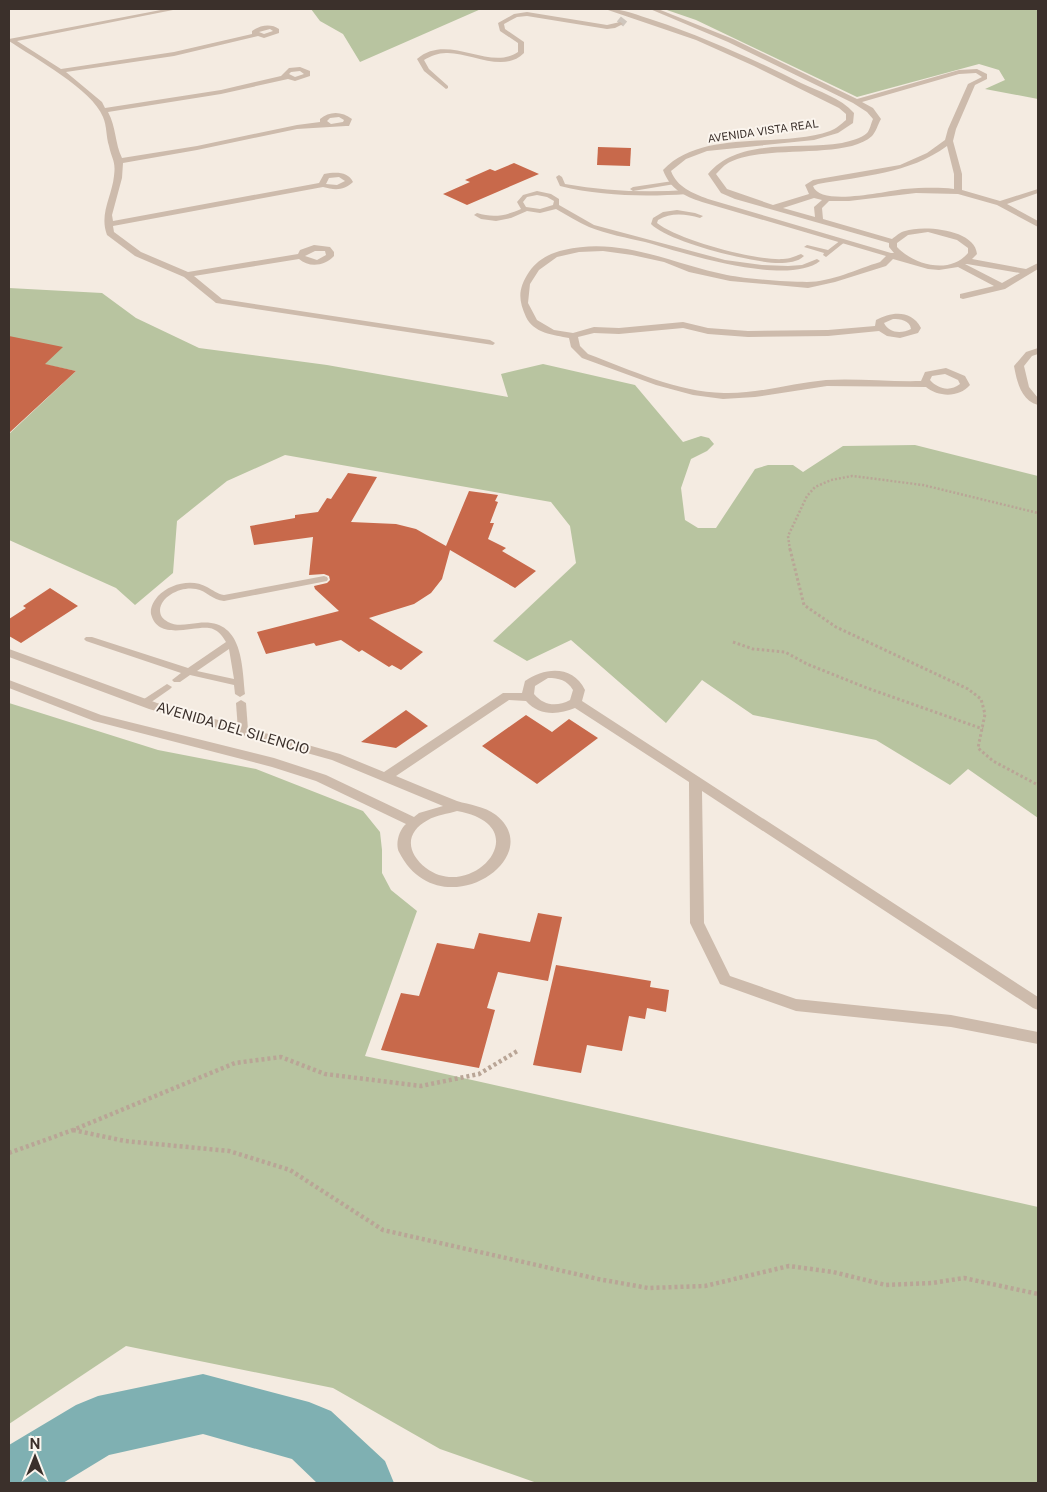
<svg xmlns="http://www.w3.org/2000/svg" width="1047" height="1492" font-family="'Public Sans',sans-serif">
	<rect width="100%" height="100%" fill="#f4ebe1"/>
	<g fill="#b8c4a0">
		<polygon points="311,9 481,9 360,62 343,34 320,21"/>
		<polygon points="664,9 1038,9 1038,99 985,89 1005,80 999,70 979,64 857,97 696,20"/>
		<polygon points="9,288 102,293 136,318 199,348 327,365 508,397 501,374 543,364 635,385 683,442 701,436 709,438 714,444 707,451 691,459 681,488 685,520 698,528 716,528 755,469 768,465 793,465 803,472 843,446 915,445 1038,476 1038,818 968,769 950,785 876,740 753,715 702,680 666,723 571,640 527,661 493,641 576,563 570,526 551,502 285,455 227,481 177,521 173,573 135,605 116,588 9,540 9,434 76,371 9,357"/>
		<polygon points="9,703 158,750 256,769 363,811 380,832 382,850 382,873 391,890 417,911 365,1056 1038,1207 1038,1483 537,1483 440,1449 333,1388 126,1346 9,1424"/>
	</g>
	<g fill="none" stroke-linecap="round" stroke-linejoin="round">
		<polygon fill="#7fb0b2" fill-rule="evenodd" points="203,1374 309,1402 331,1411 385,1461 394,1483 317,1483 292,1459 203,1434 109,1455 63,1483 9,1483 9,1445 76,1405 98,1396"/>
	</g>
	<g fill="#c8694b">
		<polygon points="598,147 631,148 630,166 597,165"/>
		<polygon points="514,163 539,174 467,205 443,194 470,182 465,180 490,169 495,171"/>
		<polygon points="9,336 63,347 45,364 76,371 9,433"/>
		<polygon points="348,473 377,477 351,522 396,524 416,529 446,546 469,491 498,495 495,501 498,502 490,523 494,523 488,539 506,548 502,551 536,571 515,588 450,550 442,579 431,593 414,604 369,618 423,652 401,670 392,665 389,667 362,650 359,652 341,640 316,646 314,643 266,654 257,632 339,611 315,589 314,586 327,583 330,580 329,576 324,574 309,575 313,537 254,545 250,526 295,518 295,515 318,512 327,498 331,499"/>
		<polygon points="50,588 78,606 21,643 9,636 9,619 26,608 23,606"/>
		<polygon points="406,710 428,726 396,748 361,742"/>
		<polygon points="526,715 552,732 569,719 598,738 537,784 482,746"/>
		<polygon points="538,913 562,917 548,981 498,972 487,1008 495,1010 479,1068 381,1050 401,993 419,996 437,943 474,949 479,933 530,942"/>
		<polygon points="556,965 651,981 650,987 669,990 666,1012 647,1008 645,1019 629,1016 622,1051 587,1045 581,1073 533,1065"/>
	</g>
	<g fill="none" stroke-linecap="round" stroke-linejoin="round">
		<polyline stroke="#cfc6bd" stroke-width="8" stroke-dasharray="8 4" stroke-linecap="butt" points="620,24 624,19"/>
		<polyline stroke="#b9a596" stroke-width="2.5" stroke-dasharray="2 2" stroke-linecap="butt" points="790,550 788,536 807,496 815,487 831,480 852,476 923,485 1038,513"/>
		<g stroke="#b9a596" stroke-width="3" stroke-dasharray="2.5 2.5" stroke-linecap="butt">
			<polyline points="790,549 804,605 836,627 968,689 981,699 985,714 978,748 993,761 1038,785"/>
			<polyline points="733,642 753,649 785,652 807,664 867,688 983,729"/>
		</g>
		<g stroke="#b9a596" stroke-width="4.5" stroke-dasharray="3 3" stroke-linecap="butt">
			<polyline points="73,1130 125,1141 229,1151 290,1170 383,1230 598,1279 648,1288 705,1286 789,1266 833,1272 886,1285 932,1283 964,1278 1038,1294"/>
			<polyline points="9,1153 73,1130 235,1063 281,1057 325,1074 421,1086 479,1074 519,1050"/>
		</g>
		<g fill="#cdbbac" fill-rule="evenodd">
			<path d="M559,175L562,177L565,184C605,191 646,193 687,190L690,192L687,194C645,197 601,196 560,186L556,177Z"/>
			<polygon points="673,181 675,182 675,184 633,191 630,189 633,187"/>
			<path d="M537,191L551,194L559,199V205L594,225L725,260L762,265L788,266L802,265L817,259L820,261C787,287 684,253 645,242C627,238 607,234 589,227C578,222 567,215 556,209L540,213L527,211L511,218L496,221L481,219L474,215L477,213C493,218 505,216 521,209L517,202L523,195ZM537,195L547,197L554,201L553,205L540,209L526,207L523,202L527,197Z"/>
			<path d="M677,210L695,213L703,216L700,218C686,214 671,212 658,220L657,223C678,240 756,261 783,259C790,259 795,256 801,254L804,256C798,262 788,263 779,263C753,263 668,242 651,224L653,218L663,212Z"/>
			<polygon points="841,240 846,241 826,257 823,255 824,253 804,247 807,245 828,250"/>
			<path d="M324,576L327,577L328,579L327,581L224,601C212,600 207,591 196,589C183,586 161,595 160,610C160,616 163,619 168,622C177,627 188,624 198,623C242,618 242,662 245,694L240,697L235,694L234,685L190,675L180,682H174L172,680L181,673L86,641L84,639L86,637H92L188,668L226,642C222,635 217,629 209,628C192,626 158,641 151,614C150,607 154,601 158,596C169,584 192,578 207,587C213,590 217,594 224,595ZM229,649L234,679L197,671Z"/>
			<polygon points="167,684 172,687 170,689 147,705 141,705 139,703 141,701"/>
			<polygon points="241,700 246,703 248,730 243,733 238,730 236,703"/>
		</g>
		<g fill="#cdbbac" fill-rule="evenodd">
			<path d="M166,9H178L17,41L61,69L174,52L252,34V31C260,25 271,23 279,29V33L264,38L258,36L174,56L66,72L102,102L105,108L221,90L281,76L289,68L300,67L310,71V76L295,81L288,79L221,94L108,112C116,126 115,144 122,158L197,146L297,125L320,122V119C329,111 342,111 352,119L349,126H346L297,129L197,150L123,163L122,178L112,215L113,221L319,183L324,174C335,172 348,171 353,182C344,191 334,190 323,187L113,226L114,232L141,252L188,272L298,254L300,250L314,245L330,247L334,252V256C325,266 309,268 299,259L194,276L222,299L490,340L495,343L493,345L216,303L184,277L135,256L107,235C99,214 112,196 114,176C116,161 112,160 109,146C106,137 107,126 103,117C92,89 34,58 9,41V39ZM270,29L273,31L264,34L259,32ZM300,71L304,74L295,77L289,74L291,72ZM339,117L344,120L343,122L331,124L327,121L330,118ZM339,177L345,181L337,185L326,184L329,178ZM315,251H325L326,255L317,260L305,256Z"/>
			<path d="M605,9C621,8 638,15 653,20C704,37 753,59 801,83C818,91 841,98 854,113L853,123L838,133L814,140L707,151L686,159L671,171C677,187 692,193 708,199L891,253H894L889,247V243L735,199L721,193L708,174C739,137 799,150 842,143C849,141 861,139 867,133C870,130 871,123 873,119L867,112L853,103L728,42L650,9H658L733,39L857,99L959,70L977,69L987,74V79L975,85L956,129L953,141L962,174V190L1000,201L1038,189V193L1007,204L1038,221V227L997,205L958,194L916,193L849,201H829L822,208L823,219L892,239C896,236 900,232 905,231C923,225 975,229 977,254L972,259L1026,269L1038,263V269L1005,289L963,299L960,298V294L994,286L958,267L939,270L928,269L893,259L886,266L835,282L808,288L730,281L689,272L664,262L632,255L603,251L579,252L557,257L539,270L530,284L528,303L537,320L554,330L573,333L594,327L619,328L683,322L708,328L748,331L828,330L875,326L876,320C891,312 911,309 921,328L918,333L900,338L887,336L879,331L828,336L748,337L708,334L683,328L619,334L594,333L578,337L580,346L588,354C631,370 677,392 724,393C758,394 792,383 826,380C855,378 891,382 921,381L925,372L946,368L965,376L970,385C959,398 938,397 926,387L827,386L755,397L723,399L693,395L656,385L582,358L571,347L569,338C554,335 533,333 526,317C518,299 518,289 529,272C537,260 550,253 564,250C621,236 672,264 727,275C748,279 785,282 807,282C831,282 857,269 880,262L886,256L702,202C684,196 670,189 663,170C703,128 779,149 830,131C836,129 841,124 846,120V114L839,108L754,66L696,40ZM976,73L982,77L968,84L948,129L945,140L927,153L900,165L813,180L805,185L809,194L773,205L727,189L716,174C720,170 725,164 730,162C767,144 846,160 872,136C876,132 878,124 881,119L873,108L862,102L959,74ZM947,146L954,174V189C937,187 921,188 904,189C886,191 820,207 813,186L818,184C862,176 909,174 947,146ZM814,198L822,200L814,207L815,217L783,208ZM928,232L957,240L968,248V253C950,275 914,265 897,247V243L908,235ZM965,264H967L1020,273L1002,283ZM893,319C900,319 910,320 911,329C901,334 889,333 884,323ZM945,374L958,380L960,384C950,392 938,389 930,380L932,376Z"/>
			<path d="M527,12L607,25L620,22L623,24L615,28L607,29L527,16L517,17L504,24L505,29L524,42V53C503,74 471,52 446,53C438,53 431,56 424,60L429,69L448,86V88L446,89L424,71L417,59C448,32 489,72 518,52V43L500,31L498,23L514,14Z"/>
			<path d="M1038,348V354L1032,356L1024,366L1029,387L1038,398V405C1021,400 1017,382 1014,366L1026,352Z"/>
			<path d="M9,649L157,703L340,754L384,772L503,693H522L525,681C545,667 573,665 585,690L582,701L1038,997V1010L1033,1008L702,791L704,923L730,976L796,999L951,1015L1038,1032V1044L951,1027L796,1011L720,984L690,923L689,782L575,708C558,715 539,716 526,701L509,700L396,776C416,784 436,793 457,801C470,805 484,806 496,815C550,858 439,931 399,852C395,844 399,830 406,824L316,781L272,767L94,721L9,688V680L101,715L274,758L326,775L414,817L419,813L443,806L332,760L149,709L9,657ZM548,678C559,678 567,680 573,690L570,700C557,707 544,706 534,694L535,686ZM457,811C540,826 472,903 426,868C407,853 404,833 428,820C436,815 448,814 457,811Z"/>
		</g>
	</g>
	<g text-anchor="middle" stroke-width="4" stroke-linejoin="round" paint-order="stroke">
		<g font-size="11" fill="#3b302b" stroke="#fbf5ee">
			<text transform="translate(763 131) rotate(-8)" y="4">AVENIDA VISTA REAL</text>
		</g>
		<g font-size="14" fill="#3b302b" stroke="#fbf5ee">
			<text transform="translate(233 728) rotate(16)" y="5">AVENIDA DEL SILENCIO</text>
		</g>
	</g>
	<rect width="1047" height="1492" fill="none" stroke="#3b302b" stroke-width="20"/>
	<g transform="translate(35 1457)" stroke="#fbf5ee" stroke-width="4" paint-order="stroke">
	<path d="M0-4L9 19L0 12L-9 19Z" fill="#3b302b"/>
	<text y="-8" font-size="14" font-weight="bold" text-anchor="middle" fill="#3b302b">N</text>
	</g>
</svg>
